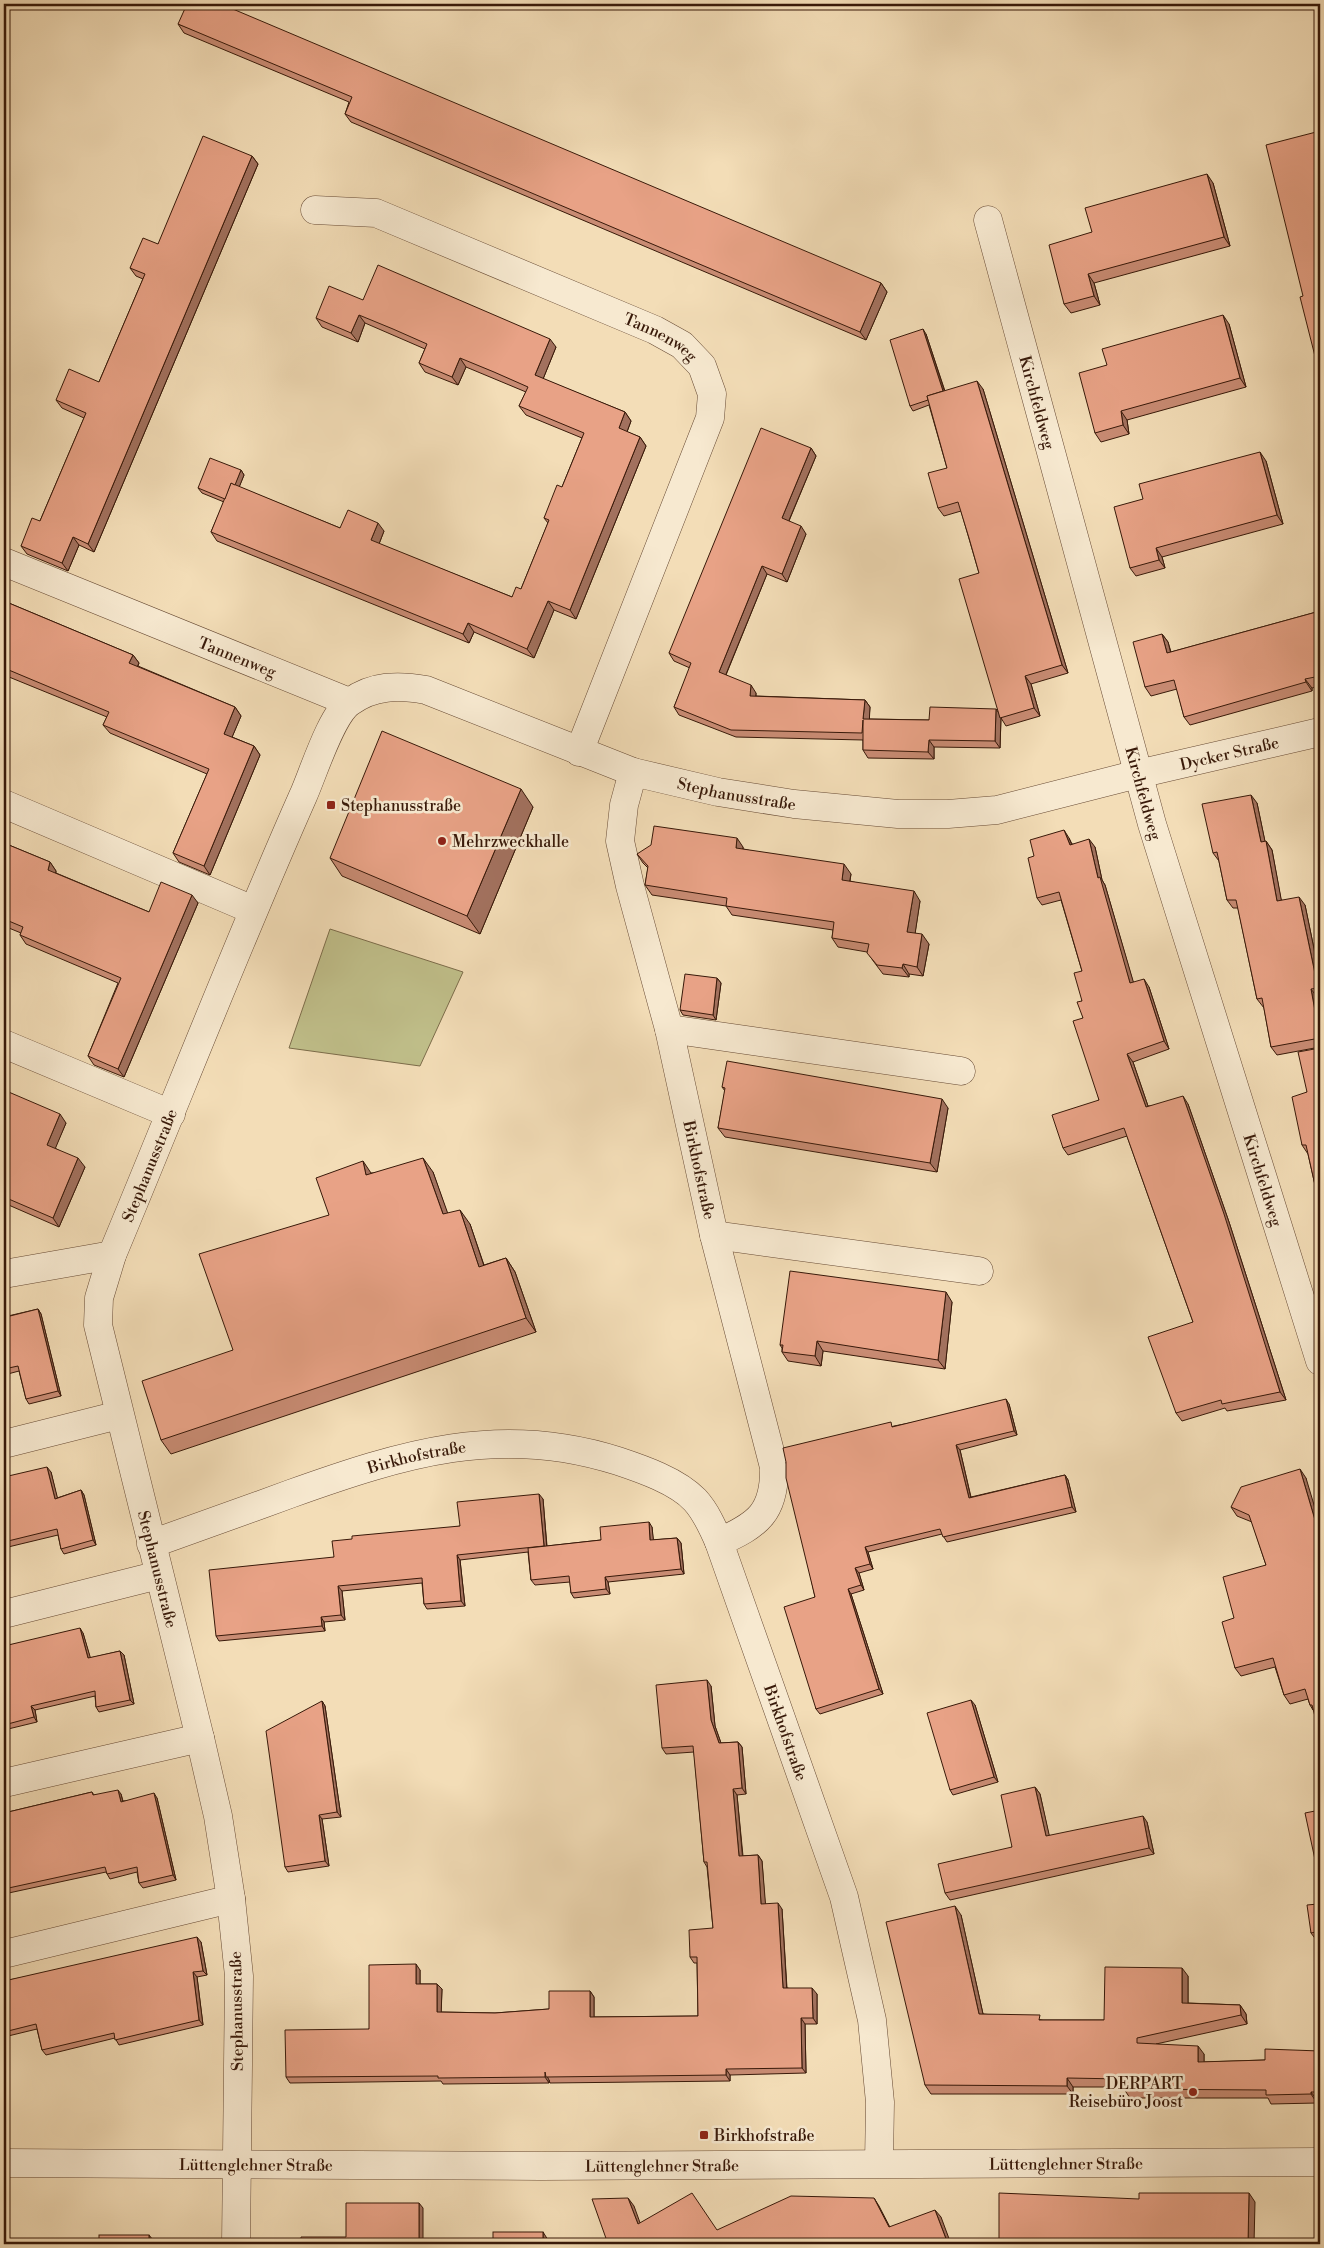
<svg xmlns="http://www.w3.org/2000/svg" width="1324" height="2248" font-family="'Libre Bodoni',serif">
	<rect width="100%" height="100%" fill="#f3ddb7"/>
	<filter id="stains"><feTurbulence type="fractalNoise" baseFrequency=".004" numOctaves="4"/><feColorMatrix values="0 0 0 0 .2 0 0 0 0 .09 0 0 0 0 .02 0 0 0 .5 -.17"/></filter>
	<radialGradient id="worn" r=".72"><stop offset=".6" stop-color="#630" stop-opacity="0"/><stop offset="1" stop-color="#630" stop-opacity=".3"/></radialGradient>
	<polygon fill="#c0bf8a" stroke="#7c6c4a" points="330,929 463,972 420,1066 289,1048"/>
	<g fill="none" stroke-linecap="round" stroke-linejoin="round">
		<defs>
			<g id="minor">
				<path id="s1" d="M315,210L376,213L655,330L682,345L702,366L712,394L710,418L579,752"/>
				<path id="s2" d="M988,220L1152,824L1320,1361"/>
				<path id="s3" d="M4,562L349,702"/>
				<path id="s4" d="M633,772L624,805L620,841L630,886L669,1029L714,1235L774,1467C775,1512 758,1525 719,1542"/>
				<polyline points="4,804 253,910"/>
				<polyline points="669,1029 961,1071"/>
				<polyline points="4,1044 171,1114"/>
				<polyline points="714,1235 979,1271"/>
				<polyline points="4,1274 112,1255"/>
				<polyline points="4,1444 119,1415"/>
				<path id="s5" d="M151,1544C198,1527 244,1511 290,1494C402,1454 500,1423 618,1461C642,1469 677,1481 695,1500C706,1512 713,1528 719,1542L844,1897L872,2020L880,2102L879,2163"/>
				<polyline points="4,1614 159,1575"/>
				<polyline points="4,1783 200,1738"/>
				<polyline points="4,1954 231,1899"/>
				<path id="s6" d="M4,2163L541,2166L1320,2162"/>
				<path id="s7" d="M236,2244L239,1976L231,1899L218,1816L200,1738L98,1325L99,1298L112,1255C176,1102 236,947 303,796C313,774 331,715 350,702C373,685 399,685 426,690L633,772L718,792L794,804L898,814H948L997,810L1138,774L1320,732"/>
			</g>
		</defs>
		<use href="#minor" stroke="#674a34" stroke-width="29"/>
		<use href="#minor" stroke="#f7e9d0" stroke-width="28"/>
	</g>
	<g fill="#c88b73" stroke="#381909">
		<polygon points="178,24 881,283 887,292 866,340 351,122 345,114 349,102 184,33"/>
		<polygon points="252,156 258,164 94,552 79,545 68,571 27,554 21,546 40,521 84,418 62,408 56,400 99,382 143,279 136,276 130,268 158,244"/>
		<polygon points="1213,183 1230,246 1094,283 1100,305 1071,313 1064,304 1092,232"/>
		<polygon points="363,300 556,347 543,379 625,412 631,421 627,432 640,437 646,446 576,619 554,610 534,658 474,632 469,643 217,541 211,532 224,502 202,493 198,488 241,470 244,475 239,487 340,528 384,531 379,544 512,597 521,589 548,523 544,518 562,487 582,438 526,415 519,406 526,392 466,367 458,385 425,372 419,363 425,349 365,323 358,342 322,327 316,318"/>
		<polygon points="1229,324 1246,387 1127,420 1129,434 1101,442 1095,433 1107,365"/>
		<polygon points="926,334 945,391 983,389 1068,673 1031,684 1040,716 1006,726 1001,718 1000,748 934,747 934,759 868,758 863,750 863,740 736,737 679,715 674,707 690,668 674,661 669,653 811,448 816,456 789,521 806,534 787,582 767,574 726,675 756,693 756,696 865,700 870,707 869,719 929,720 999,714 979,573 961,511 944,516 938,508 947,468 929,405 913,411 910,406"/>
		<polygon points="1266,461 1283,524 1162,557 1165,568 1136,576 1130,568 1143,499"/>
		<polygon points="4,601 133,655 139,663 138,666 235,707 241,716 232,737 254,746 260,755 210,875 179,862 173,853 207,774 110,733 103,725 107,717 9,677 8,680 4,678"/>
		<polygon points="1320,611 1320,686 1312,688 1312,691 1190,725 1184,717 1177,689 1151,696 1145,687 1162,634 1168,642 1171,652"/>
		<polygon points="1257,803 1265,842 1266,841 1272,850 1281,900 1305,905 1320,978 1320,997 1317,997 1320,1016 1320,1047 1277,1055 1271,1047 1264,1008 1257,999 1238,908 1233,908 1227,900 1219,861 1213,853"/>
		<polygon points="533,807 480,934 342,876 330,858"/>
		<polygon points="1069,838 1072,844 1095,847 1102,880 1105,885 1133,982 1149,987 1169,1049 1133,1062 1148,1106 1188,1104 1229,1222 1286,1400 1227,1411 1225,1408 1182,1421 1176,1413 1193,1322 1127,1136 1068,1155 1063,1148 1099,1100 1083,1018 1082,1001 1082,971 1061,900 1042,905 1037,898"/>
		<polygon points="4,843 50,862 56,871 56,873 149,912 198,903 124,1077 94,1065 88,1056 118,983 26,944 20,935 21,933 4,926"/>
		<polygon points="743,847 743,849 851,874 850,881 920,901 915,933 929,944 923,976 909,974 909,977 883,974 874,962 867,952 838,947 832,938 833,930 732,915 726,906 652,895 645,885 648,868 643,863 637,854"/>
		<polygon points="717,978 721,983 716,1020 683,1015 680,1010"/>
		<polygon points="1320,1048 1320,1199 1317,1194 1308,1154 1302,1145 1307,1092"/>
		<polygon points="722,1087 948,1108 937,1172 725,1137 718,1128 725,1091"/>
		<polygon points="4,1090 66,1123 55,1148 85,1167 59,1227 4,1203"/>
		<polygon points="433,1172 447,1213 470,1224 484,1265 506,1258 515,1272 536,1332 171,1454 161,1440 233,1350 329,1215 371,1173"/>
		<polygon points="4,1302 6,1305 8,1316 38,1309 41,1314 61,1396 29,1404 26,1399 19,1371 4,1375"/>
		<polygon points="952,1302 945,1369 823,1351 821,1366 788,1361 782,1352 782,1348 780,1345"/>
		<polygon points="1009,1404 1017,1435 960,1450 971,1497 1065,1475 1068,1480 1076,1512 947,1542 942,1534 868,1552 873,1569 859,1573 864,1590 851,1594 883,1694 820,1714 816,1709 815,1597 786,1462 894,1426"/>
		<polygon points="51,1472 57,1498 81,1490 84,1495 96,1545 64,1554 61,1549 58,1535 4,1548 4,1477"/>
		<polygon points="1306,1478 1313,1710 1310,1705 1308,1699 1290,1704 1284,1695 1275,1667 1241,1676 1235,1668 1234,1618 1266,1565 1252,1522 1237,1516 1231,1507"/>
		<polygon points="543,1499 547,1546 601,1540 652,1527 653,1540 677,1538 681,1543 684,1574 608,1582 610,1594 574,1598 571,1593 570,1582 535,1585 531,1580 528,1552 460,1560 465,1606 427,1609 424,1604 422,1583 342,1591 345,1620 324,1622 325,1631 219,1641 216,1636 334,1557 460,1526"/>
		<polygon points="83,1633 90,1658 120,1651 124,1655 134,1704 99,1712 96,1707 95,1696 35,1710 37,1722 4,1730 4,1646"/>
		<polygon points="711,1686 715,1726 721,1743 738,1742 742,1747 746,1794 737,1795 743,1856 758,1855 762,1861 765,1904 782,1909 787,1988 817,1994 817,2024 805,2024 806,2073 730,2075 730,2081 550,2083 549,2080 549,2083 443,2084 441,2081 290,2083 286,2077 369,2029 420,1970 420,1984 437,1984 442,1989 441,2012 495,2013 549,2009 590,1991 594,1997 594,2017 698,2016 697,1963 694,1963 690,1957 713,1928 707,1867 704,1862 694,1752 666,1754 662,1748"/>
		<polygon points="322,1701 325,1706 341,1817 322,1819 329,1866 288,1872 285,1867"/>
		<polygon points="975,1705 998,1782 953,1795 950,1790"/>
		<polygon points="1035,1787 1040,1794 1049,1836 1147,1822 1154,1854 950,1900 945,1893 1012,1847"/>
		<polygon points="92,1792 94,1795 121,1794 123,1801 157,1798 176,1880 143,1888 139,1883 137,1872 110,1879 106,1872 4,1894 4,1813"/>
		<polygon points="1320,1810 1320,1941 1317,1941 1311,1933 1318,1904 1320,1883"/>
		<polygon points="961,1915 983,2014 1043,2020 1104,2020 1188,1976 1188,2003 1240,2005 1246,2014 1247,2024 1156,2044 1204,2054 1204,2062 1265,2060 1320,2051 1320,2101 1317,2100 1317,2103 1271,2104 1268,2098 1130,2098 1124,2089 1124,2087 1073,2087 1073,2094 931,2094 925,2085"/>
		<polygon points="201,1942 207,1975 197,1977 203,2025 119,2045 115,2038 46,2055 42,2050 37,2029 4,2037 4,1981"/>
	</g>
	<g fill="#a2715e" stroke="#381909">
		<polygon points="252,156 258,164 94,552 88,544"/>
		<polygon points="1207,174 1213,183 1230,246 1224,237"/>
		<polygon points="1088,274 1094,283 1100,305 1094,296"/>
		<polygon points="881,283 887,292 866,340 860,332"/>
		<polygon points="359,315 365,323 358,342 351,333"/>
		<polygon points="1223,315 1229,324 1246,387 1240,378"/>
		<polygon points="923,329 926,334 947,399 944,394"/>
		<polygon points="550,339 556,347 541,384 535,375"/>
		<polygon points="460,358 466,367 458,385 452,377"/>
		<polygon points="977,381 983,389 1068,673 1062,665"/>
		<polygon points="1121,411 1127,420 1129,434 1123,425"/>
		<polygon points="625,412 631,421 625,437 619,428"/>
		<polygon points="640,437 646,446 576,619 570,610"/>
		<polygon points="811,448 816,456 787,525 782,518"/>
		<polygon points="1260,452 1266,461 1283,524 1277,515"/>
		<polygon points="241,470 244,475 232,505 228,500"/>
		<polygon points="378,523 384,531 377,549 371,540"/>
		<polygon points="801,526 806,534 787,582 782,574"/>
		<polygon points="73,537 79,545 68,571 62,563"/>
		<polygon points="1156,548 1162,557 1165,568 1159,560"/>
		<polygon points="762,566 767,574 724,679 719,672"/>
		<polygon points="548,601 554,610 534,658 527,649"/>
		<polygon points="468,623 474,632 469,643 463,634"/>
		<polygon points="1162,634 1168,642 1173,662 1167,653"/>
		<polygon points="133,655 139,663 135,671 129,663"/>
		<polygon points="4,669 9,677 8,680 4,674"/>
		<polygon points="1025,676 1031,684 1040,716 1034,708"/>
		<polygon points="1305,679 1312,688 1312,691 1306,682"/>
		<polygon points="751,685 756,693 755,704 750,696"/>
		<polygon points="865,700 870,707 869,726 863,719"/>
		<polygon points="235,707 241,716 230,742 224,734"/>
		<polygon points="996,709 1001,716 1000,748 995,741"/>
		<polygon points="929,740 934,747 934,759 928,752"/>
		<polygon points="254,746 260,755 210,875 204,866"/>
		<polygon points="521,789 533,807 480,934 467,916"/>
		<polygon points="1251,795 1257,803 1267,851 1261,842"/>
		<polygon points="1064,830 1069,838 1075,853 1070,845"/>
		<polygon points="737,838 743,847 742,857 736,848"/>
		<polygon points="1089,839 1095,847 1102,880 1105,885 1136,991 1130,983 1098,878"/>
		<polygon points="1266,841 1272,850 1283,909 1277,901"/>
		<polygon points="50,862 56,871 54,878 48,870"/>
		<polygon points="844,864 851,874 848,890 842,880"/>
		<polygon points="914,891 920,901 914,941 907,932"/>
		<polygon points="192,895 198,903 124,1077 118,1069"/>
		<polygon points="1299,897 1305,905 1320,978 1320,991 1318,988"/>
		<polygon points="922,934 929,944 923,976 917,967"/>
		<polygon points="903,964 909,974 909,977 902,968"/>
		<polygon points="717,978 721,983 716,1020 713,1015"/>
		<polygon points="1144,979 1149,987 1169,1049 1164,1041"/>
		<polygon points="1311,989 1317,997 1320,1016 1320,1038"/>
		<polygon points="1127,1054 1133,1062 1151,1115 1146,1107"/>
		<polygon points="1183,1096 1188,1104 1229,1222 1286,1400 1280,1392"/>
		<polygon points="942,1099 948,1108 937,1172 930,1163"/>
		<polygon points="60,1114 66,1123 53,1154 47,1145"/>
		<polygon points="78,1158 85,1167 59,1227 53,1218"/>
		<polygon points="423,1158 433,1172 453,1228 443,1214"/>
		<polygon points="363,1161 373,1176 366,1175"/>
		<polygon points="460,1210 470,1224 489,1281 479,1267"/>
		<polygon points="506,1258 515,1272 536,1332 526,1318"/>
		<polygon points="946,1292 952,1302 945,1369 938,1360"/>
		<polygon points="4,1302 6,1305 10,1322 6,1317 4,1306"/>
		<polygon points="38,1309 41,1314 61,1396 58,1391"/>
		<polygon points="817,1341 823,1351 821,1366 815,1356"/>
		<polygon points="1006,1399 1009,1404 1017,1435 1014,1431"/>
		<polygon points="956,1445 960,1450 972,1503 969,1498"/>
		<polygon points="47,1467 51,1472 59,1504 55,1499"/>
		<polygon points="1300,1469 1306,1478 1320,1525 1320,1537"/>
		<polygon points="1065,1475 1068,1480 1076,1512 1072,1507"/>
		<polygon points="81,1490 84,1495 96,1545 93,1540"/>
		<polygon points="539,1494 543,1499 547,1550 544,1546"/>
		<polygon points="649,1522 652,1527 654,1545 650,1540"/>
		<polygon points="677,1538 681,1543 684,1574 681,1569"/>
		<polygon points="865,1547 868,1552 873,1569 870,1564"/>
		<polygon points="457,1555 460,1560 465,1606 461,1601"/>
		<polygon points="855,1568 859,1573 864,1590 861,1585"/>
		<polygon points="605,1577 608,1582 610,1594 606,1589"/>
		<polygon points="338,1586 342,1591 345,1620 341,1615"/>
		<polygon points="848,1589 851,1594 883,1694 879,1689"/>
		<polygon points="321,1617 324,1622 325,1631 322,1626"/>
		<polygon points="80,1628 83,1633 92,1663 88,1658"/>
		<polygon points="120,1651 124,1655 134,1704 130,1700"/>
		<polygon points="707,1680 711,1686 715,1726 723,1749 719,1743 711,1720"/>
		<polygon points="971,1700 975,1705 998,1782 994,1777"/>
		<polygon points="322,1701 325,1706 341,1817 337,1812"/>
		<polygon points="31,1706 35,1710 37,1722 34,1717"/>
		<polygon points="738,1742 742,1747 746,1794 742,1788"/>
		<polygon points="1035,1787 1040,1794 1051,1843 1046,1836"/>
		<polygon points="733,1789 737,1795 743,1862 739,1856"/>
		<polygon points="118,1790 121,1794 124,1807 121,1802"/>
		<polygon points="154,1793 157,1798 176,1880 173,1875"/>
		<polygon points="319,1815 322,1819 329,1866 325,1861"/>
		<polygon points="1143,1816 1147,1822 1154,1854 1149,1848"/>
		<polygon points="758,1855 762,1861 766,1910 761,1904"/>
		<polygon points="778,1903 782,1909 787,1994 783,1988"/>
		<polygon points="955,1906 961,1915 985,2023 979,2014"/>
		<polygon points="197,1937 201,1942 207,1975 203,1971"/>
		<polygon points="416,1964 420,1970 420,1989 416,1984"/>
		<polygon points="1182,1968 1188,1976 1188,2011 1182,2003"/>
		<polygon points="193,1972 197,1977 203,2025 199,2020"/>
		<polygon points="437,1984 442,1989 441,2018 437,2012"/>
		<polygon points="812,1988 817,1994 817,2024 813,2018"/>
		<polygon points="590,1991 594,1997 594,2022 590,2017"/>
		<polygon points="1240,2005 1246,2014 1247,2024 1241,2015"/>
		<polygon points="801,2018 805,2024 806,2073 802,2068"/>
		<polygon points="1198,2046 1204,2054 1204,2071 1198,2062"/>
		<polygon points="726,2069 730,2075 730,2081 726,2075"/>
		<polygon points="545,2072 549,2080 549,2083 545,2077"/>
		<polygon points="1067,2078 1073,2087 1073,2094 1067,2086"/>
		<polygon points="1311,2092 1317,2100 1317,2103 1311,2094"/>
		<polygon points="1249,2193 1255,2202 1254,2244 1248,2244"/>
		<polygon points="628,2198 634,2206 643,2231 638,2224"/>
		<polygon points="874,2198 879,2206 894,2235 889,2227"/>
		<polygon points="419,2203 423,2208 423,2244 419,2244"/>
		<polygon points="935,2210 941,2217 951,2244 948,2244"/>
		<polygon points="543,2232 548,2240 548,2244 543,2244"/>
		<polygon points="149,2235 153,2240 153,2244 149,2244"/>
	</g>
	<g fill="#e8a286" stroke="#381909">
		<polygon points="187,4 221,4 881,283 860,332 345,114 352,97 178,24"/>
		<polygon points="1320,131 1320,376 1300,297 1303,296 1266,145"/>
		<polygon points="203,136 252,156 88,544 73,537 62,563 21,546 32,518 40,521 86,413 56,400 69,369 99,382 145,274 130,268 143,238 158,244"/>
		<polygon points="1207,174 1224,237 1088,274 1094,296 1064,304 1049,245 1092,232 1085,208"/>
		<polygon points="378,265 550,339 535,375 625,412 619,428 640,437 570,610 548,601 527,649 468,623 463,634 211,532 231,483 340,528 348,510 378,523 371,540 512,597 516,587 521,589 549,520 544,518 557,485 562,487 584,433 519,406 528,387 494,372 460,358 452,377 419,363 427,344 393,329 359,315 351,333 316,318 329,286 363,300"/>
		<polygon points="1223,315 1240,378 1121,411 1123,425 1095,433 1079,373 1107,365 1102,349"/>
		<polygon points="923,329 943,391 927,396 928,400 910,406 890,340"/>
		<polygon points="977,381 1062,665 1025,676 1034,708 1000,718 959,579 979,573 969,538 958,502 938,508 928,473 947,468 927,396"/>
		<polygon points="761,428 811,448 782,518 801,526 782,574 762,566 719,672 751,685 750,696 865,700 863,719 929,720 930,707 996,709 995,741 929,740 928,752 863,750 863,720 862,733 731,730 674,707 691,663 669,653"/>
		<polygon points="1260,452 1277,515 1156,548 1159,560 1130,568 1114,507 1143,499 1139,484"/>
		<polygon points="210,458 241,470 235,485 231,483 225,499 198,488"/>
		<polygon points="4,601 133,655 129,663 235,707 224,734 254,746 204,866 173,853 209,769 103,725 109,712 4,668"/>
		<polygon points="1320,611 1320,676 1305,679 1306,682 1184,717 1174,680 1145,687 1133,642 1162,634 1167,653"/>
		<polygon points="382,731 521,789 467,916 330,858"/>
		<polygon points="1251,795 1261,842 1266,841 1277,901 1299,897 1318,988 1311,989 1320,1038 1271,1047 1262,998 1257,999 1236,900 1227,900 1217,852 1213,853 1202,804"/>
		<polygon points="654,826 737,838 736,848 844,864 842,880 914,891 907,932 922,934 917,967 903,964 902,968 877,965 867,953 869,944 832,938 834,922 726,906 727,898 645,885 648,866 637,854 651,845"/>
		<polygon points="1064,830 1070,845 1089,839 1098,878 1100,877 1130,983 1144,979 1164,1041 1127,1054 1146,1107 1183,1096 1224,1214 1280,1392 1222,1404 1221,1400 1176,1413 1148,1337 1193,1322 1124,1128 1063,1148 1052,1115 1099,1100 1073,1021 1083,1018 1077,1002 1082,1001 1074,973 1082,971 1059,892 1037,898 1028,858 1034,856 1030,840"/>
		<polygon points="4,843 50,862 48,870 149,912 161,882 192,895 118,1069 88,1056 121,978 20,935 23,927 4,919"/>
		<polygon points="685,974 717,978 713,1015 680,1010"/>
		<polygon points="1320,1048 1320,1193 1317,1194 1306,1145 1302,1145 1292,1097 1307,1092 1298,1052"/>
		<polygon points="727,1061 942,1099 930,1163 718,1128 725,1088 722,1087"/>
		<polygon points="4,1090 60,1114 47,1145 78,1158 53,1218 4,1197"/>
		<polygon points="423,1158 443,1214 460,1210 479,1267 506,1258 526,1318 161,1440 142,1381 233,1350 199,1254 329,1215 316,1178 363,1161 366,1175"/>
		<polygon points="790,1271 946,1292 938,1360 817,1341 815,1356 782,1352 783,1345 780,1345"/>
		<polygon points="4,1306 6,1317 38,1309 58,1391 26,1399 18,1366 4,1369"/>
		<polygon points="1006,1399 1014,1431 956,1445 969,1498 1065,1475 1072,1507 943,1537 940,1529 865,1547 870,1564 855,1568 861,1585 848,1589 879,1689 816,1709 784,1607 815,1597 786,1478 786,1462 783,1448 891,1422 892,1427"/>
		<polygon points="47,1467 55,1499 81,1490 93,1540 61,1549 57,1529 4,1542 4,1477"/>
		<polygon points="1300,1469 1320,1537 1320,1736 1312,1705 1310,1705 1305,1689 1284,1695 1273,1658 1235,1668 1222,1622 1234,1618 1223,1577 1266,1565 1249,1515 1231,1507 1241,1487"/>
		<polygon points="539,1494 544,1546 457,1555 461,1601 424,1604 422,1578 338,1586 341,1615 321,1617 322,1626 216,1636 209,1570 334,1557 332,1541 352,1539 352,1536 460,1526 457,1502"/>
		<polygon points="649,1522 650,1540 677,1538 681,1569 605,1577 606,1589 571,1593 569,1576 531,1580 528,1548 601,1540 600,1527"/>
		<polygon points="80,1628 88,1658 120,1651 130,1700 96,1707 95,1691 31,1706 34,1717 4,1725 4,1646"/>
		<polygon points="707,1680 711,1720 719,1743 738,1742 742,1788 733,1789 739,1856 758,1855 761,1904 778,1903 783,1988 812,1988 813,2018 801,2018 802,2068 726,2069 726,2075 546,2077 545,2072 545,2077 438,2078 438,2076 286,2077 285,2030 369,2029 369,1965 416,1964 416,1984 437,1984 437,2012 495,2013 549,2009 549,1991 590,1991 590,2017 698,2016 697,1957 690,1957 689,1930 713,1928 707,1862 704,1862 693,1746 662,1748 656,1685"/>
		<polygon points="971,1700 994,1777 950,1790 927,1713"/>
		<polygon points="322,1701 337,1812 319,1815 325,1861 285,1867 266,1731"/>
		<polygon points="1035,1787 1046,1836 1143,1816 1149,1848 945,1893 938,1864 1012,1847 1001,1795"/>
		<polygon points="118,1790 121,1802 154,1793 173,1875 139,1883 137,1867 107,1874 105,1867 4,1889 4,1813 92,1792 93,1795"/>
		<polygon points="1320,1810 1320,1931 1311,1933 1307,1905 1318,1904 1315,1884 1320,1883 1305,1813"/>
		<polygon points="955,1906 979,2014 1040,2015 1039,2020 1104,2020 1105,1967 1182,1968 1182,2003 1240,2005 1241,2015 1137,2038 1137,2043 1198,2046 1198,2062 1265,2060 1265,2049 1320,2051 1320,2092 1311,2092 1311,2094 1266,2095 1266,2090 1124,2089 1124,2079 1067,2078 1067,2086 925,2085 886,1922"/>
		<polygon points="197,1937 203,1971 193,1972 199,2020 115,2040 114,2033 42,2050 36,2024 4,2032 4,1981"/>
		<polygon points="692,2193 717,2230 791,2196 874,2198 889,2227 935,2210 948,2244 608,2244 592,2199 628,2198 638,2224"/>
		<polygon points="999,2193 1139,2199 1139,2193 1249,2193 1248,2244 999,2244"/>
		<polygon points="1320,2202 1320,2237 1315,2219"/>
		<polygon points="346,2203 419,2203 419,2244 301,2244 301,2237 346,2237"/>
		<rect x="493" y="2232" width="50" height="12"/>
		<rect x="99" y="2235" width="50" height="9"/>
	</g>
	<g fill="#8f2418" stroke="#f7e9d0" stroke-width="2">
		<rect x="326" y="800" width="10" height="10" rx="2.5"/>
		<circle cx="442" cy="841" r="5"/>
		<circle cx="1193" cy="2092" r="5"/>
		<rect x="699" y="2130" width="10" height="10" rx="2.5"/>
	</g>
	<g text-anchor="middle" stroke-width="5" stroke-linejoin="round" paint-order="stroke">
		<g font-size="16" fill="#381909" stroke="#f7e9d0">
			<text dy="6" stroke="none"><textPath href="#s1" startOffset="372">Tannenweg</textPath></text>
			<text dy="6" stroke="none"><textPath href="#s2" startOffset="189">Kirchfeldweg</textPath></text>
			<text dy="6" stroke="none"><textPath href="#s3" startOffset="252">Tannenweg</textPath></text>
			<text dy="6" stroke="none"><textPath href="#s7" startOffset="2519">Dycker Straße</textPath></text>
			<text dy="6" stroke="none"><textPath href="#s7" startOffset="2018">Stephanusstraße</textPath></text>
			<text dy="6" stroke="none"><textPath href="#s2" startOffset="594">Kirchfeldweg</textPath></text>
			<text dy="6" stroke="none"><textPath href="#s7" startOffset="1104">Stephanusstraße</textPath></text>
			<text dy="6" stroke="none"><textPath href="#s4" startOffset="409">Birkhofstraße</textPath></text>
			<text dy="6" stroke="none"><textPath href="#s2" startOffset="999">Kirchfeldweg</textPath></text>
			<text dy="6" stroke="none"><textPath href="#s5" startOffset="280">Birkhofstraße</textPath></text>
			<text transform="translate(158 1569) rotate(76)" y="6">Stephanusstraße</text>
			<text dy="6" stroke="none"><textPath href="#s5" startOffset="822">Birkhofstraße</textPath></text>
			<text transform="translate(236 2011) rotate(-91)" y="6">Stephanusstraße</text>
			<text dy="6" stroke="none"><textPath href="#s6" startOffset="1062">Lüttenglehner Straße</textPath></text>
			<text dy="6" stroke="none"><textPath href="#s6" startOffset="252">Lüttenglehner Straße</textPath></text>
			<text dy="6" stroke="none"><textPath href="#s6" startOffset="658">Lüttenglehner Straße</textPath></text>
		</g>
		<g font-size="16" fill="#381909" stroke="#f7e9d0" text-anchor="start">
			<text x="341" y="811">Stephanusstraße</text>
			<text x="452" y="847">Mehrzweckhalle</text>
			<text x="1183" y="2089" text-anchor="end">DERPART<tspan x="1183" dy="18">Reisebüro Joost</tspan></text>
			<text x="714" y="2141">Birkhofstraße</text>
		</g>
	</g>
	<rect width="1324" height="2248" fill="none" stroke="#f3ddb7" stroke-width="20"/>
	<rect x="5" y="5" width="1314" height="2238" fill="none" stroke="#381909" stroke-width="2.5"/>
	<rect x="10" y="10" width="1304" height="2228" fill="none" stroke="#381909"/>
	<rect width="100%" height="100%" filter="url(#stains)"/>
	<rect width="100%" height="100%" fill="url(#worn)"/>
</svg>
